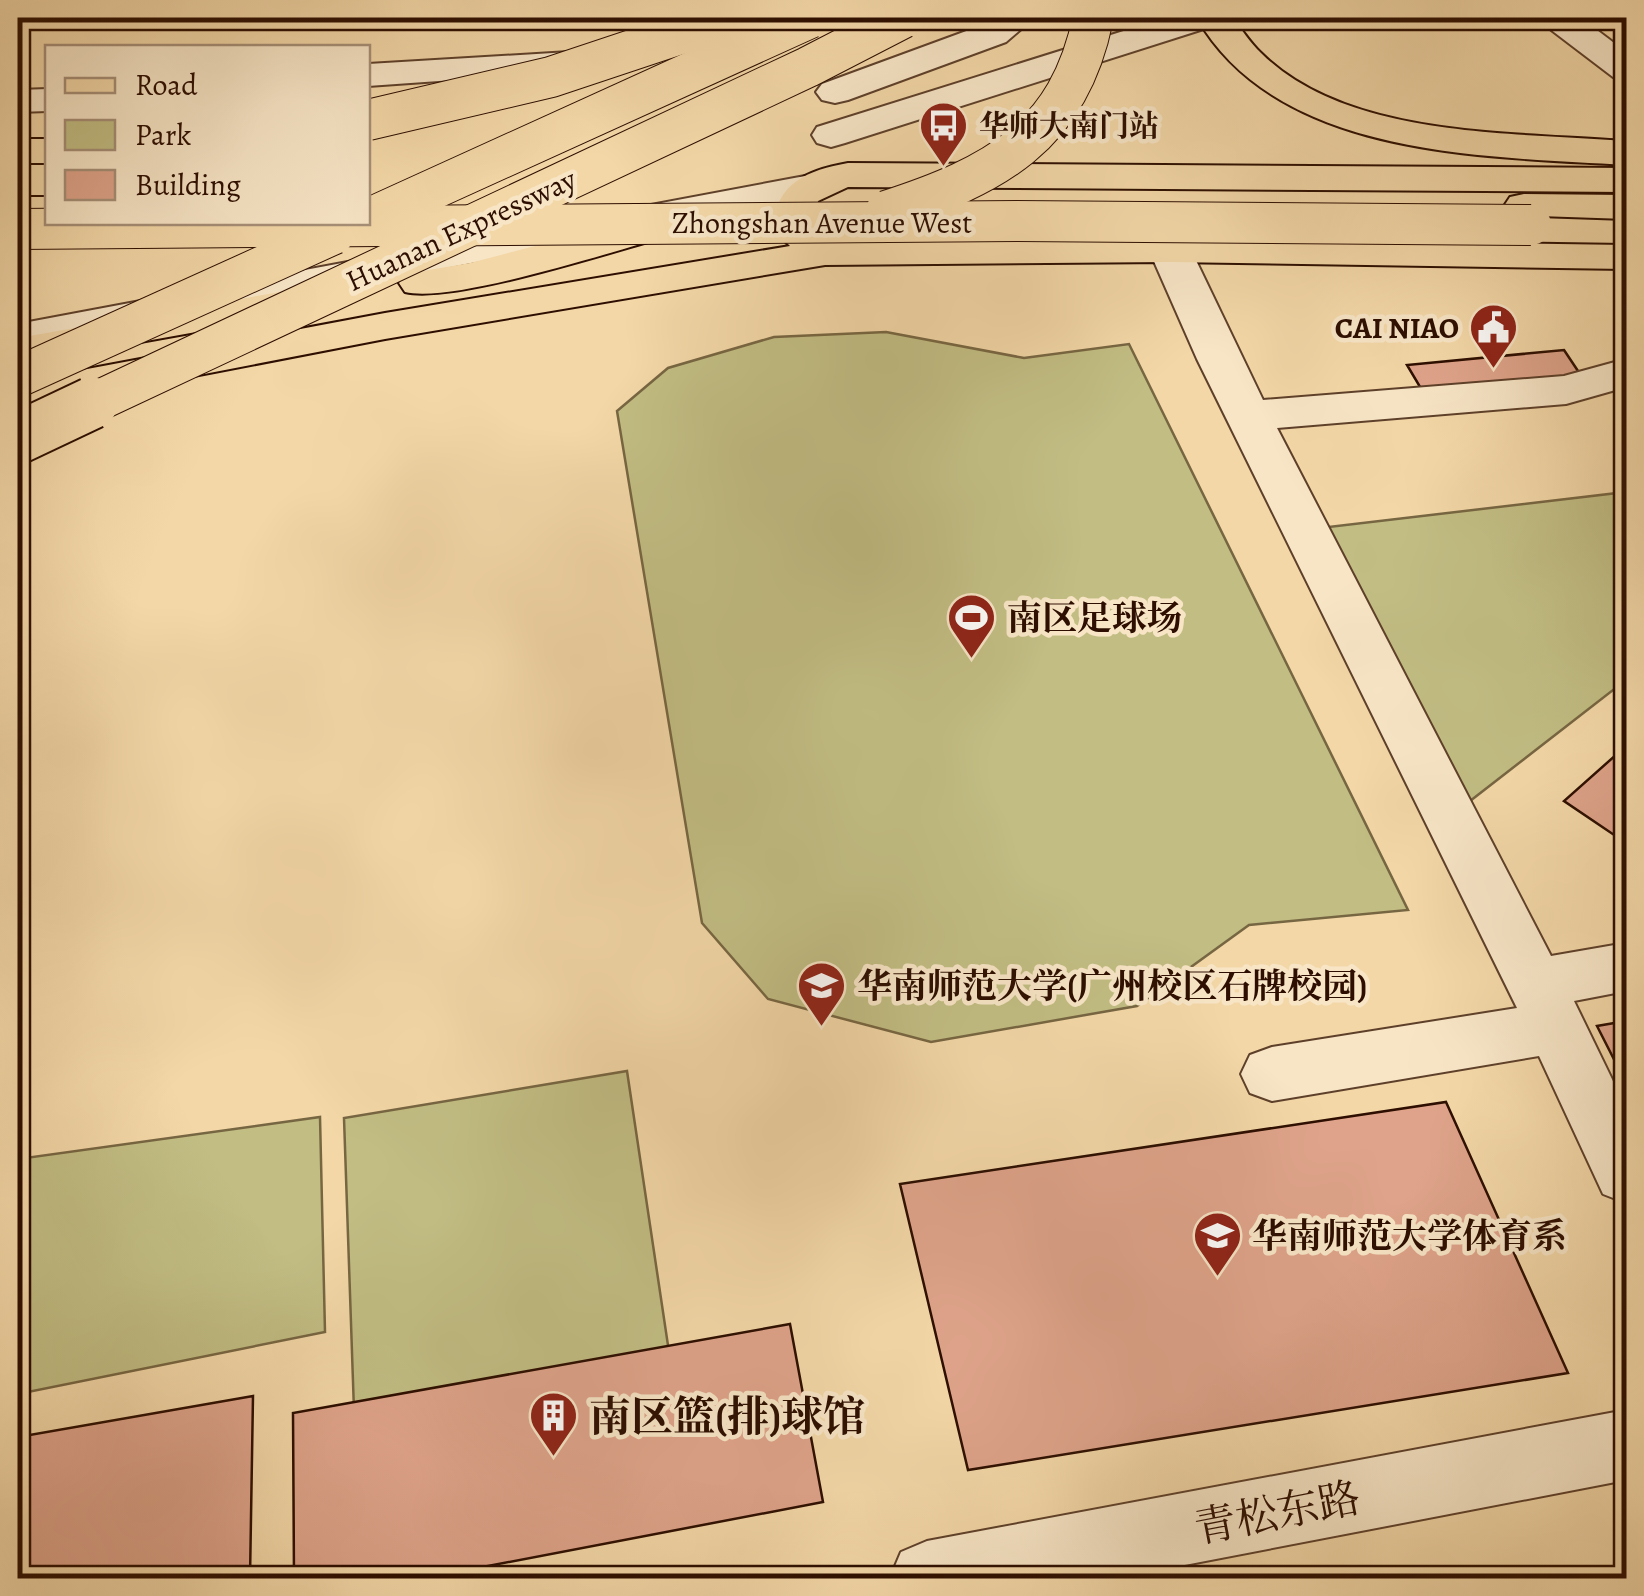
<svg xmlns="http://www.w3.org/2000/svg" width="1644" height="1596" font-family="Alegreya,'Noto Serif SC',serif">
	<rect width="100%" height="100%" fill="#f3d7a7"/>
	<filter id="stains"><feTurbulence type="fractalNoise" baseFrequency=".002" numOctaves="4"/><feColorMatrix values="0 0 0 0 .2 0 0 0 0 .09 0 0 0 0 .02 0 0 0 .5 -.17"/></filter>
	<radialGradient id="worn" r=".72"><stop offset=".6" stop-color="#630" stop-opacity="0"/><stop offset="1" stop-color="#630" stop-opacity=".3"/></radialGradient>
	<g fill="#c1bd83" stroke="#776642" stroke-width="2.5">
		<polygon points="886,332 1024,358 1129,344 1408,910 1249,925 1137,1006 931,1042 768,999 702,923 617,411 668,368 774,337"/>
		<polygon points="1626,492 1626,680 1461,808 1320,528"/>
		<polygon points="627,1071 669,1352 354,1411 344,1118"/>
		<polygon points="320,1117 325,1332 18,1394 18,1159"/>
	</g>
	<g fill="#dea38a" stroke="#2d0e00" stroke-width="2.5">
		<polygon points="1564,350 1582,377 1423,392 1407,365"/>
		<polygon points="1626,746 1626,843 1564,801"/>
		<polygon points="1626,1021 1626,1083 1597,1026"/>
		<polygon points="1446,1102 1568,1373 968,1470 900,1184"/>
		<polygon points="790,1324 823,1502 425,1578 294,1578 293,1413"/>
		<polygon points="253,1396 250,1578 18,1578 18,1437"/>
	</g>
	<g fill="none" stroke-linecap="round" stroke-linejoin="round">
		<defs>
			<g id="minor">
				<polygon points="993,18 1034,18 1006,42 848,100 835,103 822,100 816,92 822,84 980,26"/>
				<polygon points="1165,18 1218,18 1213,26 845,143 831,147 817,143 812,135 817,127"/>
				<polygon points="1542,18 1581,18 1626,52 1626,80 1613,77 1546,26"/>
				<polygon points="569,52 582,55 587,63 582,71 368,86 368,64"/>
				<polygon points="48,89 48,111 18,112 18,90"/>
				<polygon points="805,176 819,180 825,188 819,196 18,350 18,324"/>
				<polygon points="1170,238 1185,241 1191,250 1263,400 1564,376 1626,359 1626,387 1566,404 1277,428 1551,956 1626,943 1626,991 1574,1001 1626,1108 1626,1203 1603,1194 1539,1056 1272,1101 1250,1093 1241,1074 1250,1055 1272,1047 1517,1008 1197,359 1149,250 1155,241"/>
				<polygon points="1626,1410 1626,1480 1117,1578 890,1578 901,1552 927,1541"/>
			</g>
			<g id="major">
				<path d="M848,163L1626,168V192L848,187L818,201L813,225L835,240L1170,238L1626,245V269L1170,262L825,265L385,339L18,410V382L385,313L790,246L773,229C775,183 808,170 848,163Z"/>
				<path d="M662,213L676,216L682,225L676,234C619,249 454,304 405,292L399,283L405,274L470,263Z"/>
				<polygon points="320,285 335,289 341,298 335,307 18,364 18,338"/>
			</g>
			<g id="highway">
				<path d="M1197,18H1232C1242,29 1250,43 1261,53C1348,139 1513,132 1626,141V165C1482,156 1278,158 1197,18Z"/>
				<rect x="18" y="139" width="30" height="24"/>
				<polygon points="1524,194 1626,195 1626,219 1510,215 1504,206 1510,197"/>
				<rect x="18" y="197" width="30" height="24"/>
			</g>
		</defs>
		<use href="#minor" stroke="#5e402a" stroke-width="4"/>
		<use href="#major" stroke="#2d0e00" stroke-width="4"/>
		<use href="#highway" stroke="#2d0e00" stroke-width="4"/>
		<use href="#minor" fill="#f7e5c6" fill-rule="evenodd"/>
		<use href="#major" fill="#f3d7a7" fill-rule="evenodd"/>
		<use href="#highway" fill="#f3d7a7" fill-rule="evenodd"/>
		<defs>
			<g id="highway-bridge-far1">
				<polyline points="368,120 551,77 728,18"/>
				<path d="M886,211C994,176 1069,137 1093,18"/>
				<polyline points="372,217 810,18"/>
				<polyline points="18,229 1017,221 1531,225"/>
				<polyline points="18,377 334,234"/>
				<polyline points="87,406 808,67 903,18"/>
			</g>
			<polyline id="highway-bridge" points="18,438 92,403"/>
		</defs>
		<use href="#highway-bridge-far1" stroke="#2d0e00" stroke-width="42" stroke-linecap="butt"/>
		<use href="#highway-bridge" stroke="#2d0e00" stroke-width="55" stroke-linecap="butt"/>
		<use href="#highway-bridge-far1" stroke="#f3d7a7" stroke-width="40"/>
		<use href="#highway-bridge" stroke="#f3d7a7" stroke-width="51"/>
	</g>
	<defs>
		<symbol id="bus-pin" viewBox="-11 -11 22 30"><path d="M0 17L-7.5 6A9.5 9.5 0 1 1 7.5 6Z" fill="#8f2418" stroke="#f7e5c6"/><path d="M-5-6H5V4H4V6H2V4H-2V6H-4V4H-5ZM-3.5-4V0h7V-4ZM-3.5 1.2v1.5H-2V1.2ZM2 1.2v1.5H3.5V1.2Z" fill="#fff"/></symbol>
		<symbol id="civic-pin" viewBox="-11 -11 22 30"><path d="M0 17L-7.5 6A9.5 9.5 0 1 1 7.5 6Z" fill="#8f2418" stroke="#f7e5c6"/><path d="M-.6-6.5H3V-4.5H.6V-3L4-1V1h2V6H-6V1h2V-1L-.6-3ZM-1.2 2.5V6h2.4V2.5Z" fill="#fff"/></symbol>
		<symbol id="stadium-pin" viewBox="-11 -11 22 30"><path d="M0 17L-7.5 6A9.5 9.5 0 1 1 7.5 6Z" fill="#8f2418" stroke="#f7e5c6"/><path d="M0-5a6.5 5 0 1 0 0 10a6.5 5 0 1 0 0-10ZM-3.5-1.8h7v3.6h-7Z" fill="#fff"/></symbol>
		<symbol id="university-pin" viewBox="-11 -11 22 30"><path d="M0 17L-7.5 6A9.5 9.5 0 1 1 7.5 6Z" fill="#8f2418" stroke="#f7e5c6"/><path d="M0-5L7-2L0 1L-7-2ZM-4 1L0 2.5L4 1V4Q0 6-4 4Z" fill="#fff"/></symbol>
		<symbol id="building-pin" viewBox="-11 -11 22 30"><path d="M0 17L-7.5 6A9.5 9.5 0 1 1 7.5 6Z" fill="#8f2418" stroke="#f7e5c6"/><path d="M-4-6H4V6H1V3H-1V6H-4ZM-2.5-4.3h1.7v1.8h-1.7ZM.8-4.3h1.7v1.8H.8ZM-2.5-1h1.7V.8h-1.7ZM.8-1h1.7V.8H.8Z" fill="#fff"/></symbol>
	</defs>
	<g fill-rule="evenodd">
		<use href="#bus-pin" x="916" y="98" width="55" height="75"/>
		<use href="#civic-pin" x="1466" y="300" width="55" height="75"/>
		<use href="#stadium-pin" x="944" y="590" width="55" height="75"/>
		<use href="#university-pin" x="794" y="958" width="55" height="75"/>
		<use href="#university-pin" x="1190" y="1208" width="55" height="75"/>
		<use href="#building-pin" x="526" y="1388" width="55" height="75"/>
	</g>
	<g text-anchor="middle" stroke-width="9" stroke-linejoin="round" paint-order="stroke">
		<g font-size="30" font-weight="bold" fill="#2d0e00" stroke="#f7e5c6" text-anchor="start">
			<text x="979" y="136">华师大南门站</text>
			<text x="1459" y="338" text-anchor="end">CAI NIAO</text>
		</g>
		<g font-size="30" fill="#2d0e00" stroke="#f7e5c6">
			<text x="822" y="233">Zhongshan Avenue West</text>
			<text transform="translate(461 230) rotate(-25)" y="10">Huanan Expressway</text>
		</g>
		<g font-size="35" font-weight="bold" fill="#2d0e00" stroke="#f7e5c6" text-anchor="start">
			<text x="1007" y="630">南区足球场</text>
			<text x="857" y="998">华南师范大学(广州校区石牌校园)</text>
			<text x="1252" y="1248">华南师范大学体育系</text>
		</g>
		<g font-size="42" font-weight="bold" fill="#2d0e00" stroke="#f7e5c6" text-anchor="start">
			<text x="589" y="1431">南区篮(排)球馆</text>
		</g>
		<g font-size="42" fill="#2d0e00" stroke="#f7e5c6">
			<text transform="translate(1277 1512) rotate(-11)" y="15">青松东路</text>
		</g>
	</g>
	<rect width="1644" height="1596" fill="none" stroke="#f3d7a7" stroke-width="60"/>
	<rect x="20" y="20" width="1604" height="1556" fill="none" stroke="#2d0e00" stroke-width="5"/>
	<rect x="30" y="30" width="1584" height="1536" fill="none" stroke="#2d0e00" stroke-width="2.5"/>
	<rect x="45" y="45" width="325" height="180" fill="#f7e5c6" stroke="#a68f77" stroke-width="2.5"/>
	<rect x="65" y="78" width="50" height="15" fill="#f3d7a7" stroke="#a68f77" stroke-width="2.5"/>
	<text x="135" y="95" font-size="30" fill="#2d0e00">Road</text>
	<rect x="65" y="120" width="50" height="30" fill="#c1bd83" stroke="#a68f77" stroke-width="2.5"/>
	<text x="135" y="145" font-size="30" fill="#2d0e00">Park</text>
	<rect x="65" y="170" width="50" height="30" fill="#dea38a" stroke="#a68f77" stroke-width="2.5"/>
	<text x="135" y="195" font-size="30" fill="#2d0e00">Building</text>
	<rect width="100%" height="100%" filter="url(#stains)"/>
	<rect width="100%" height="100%" fill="url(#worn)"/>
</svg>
